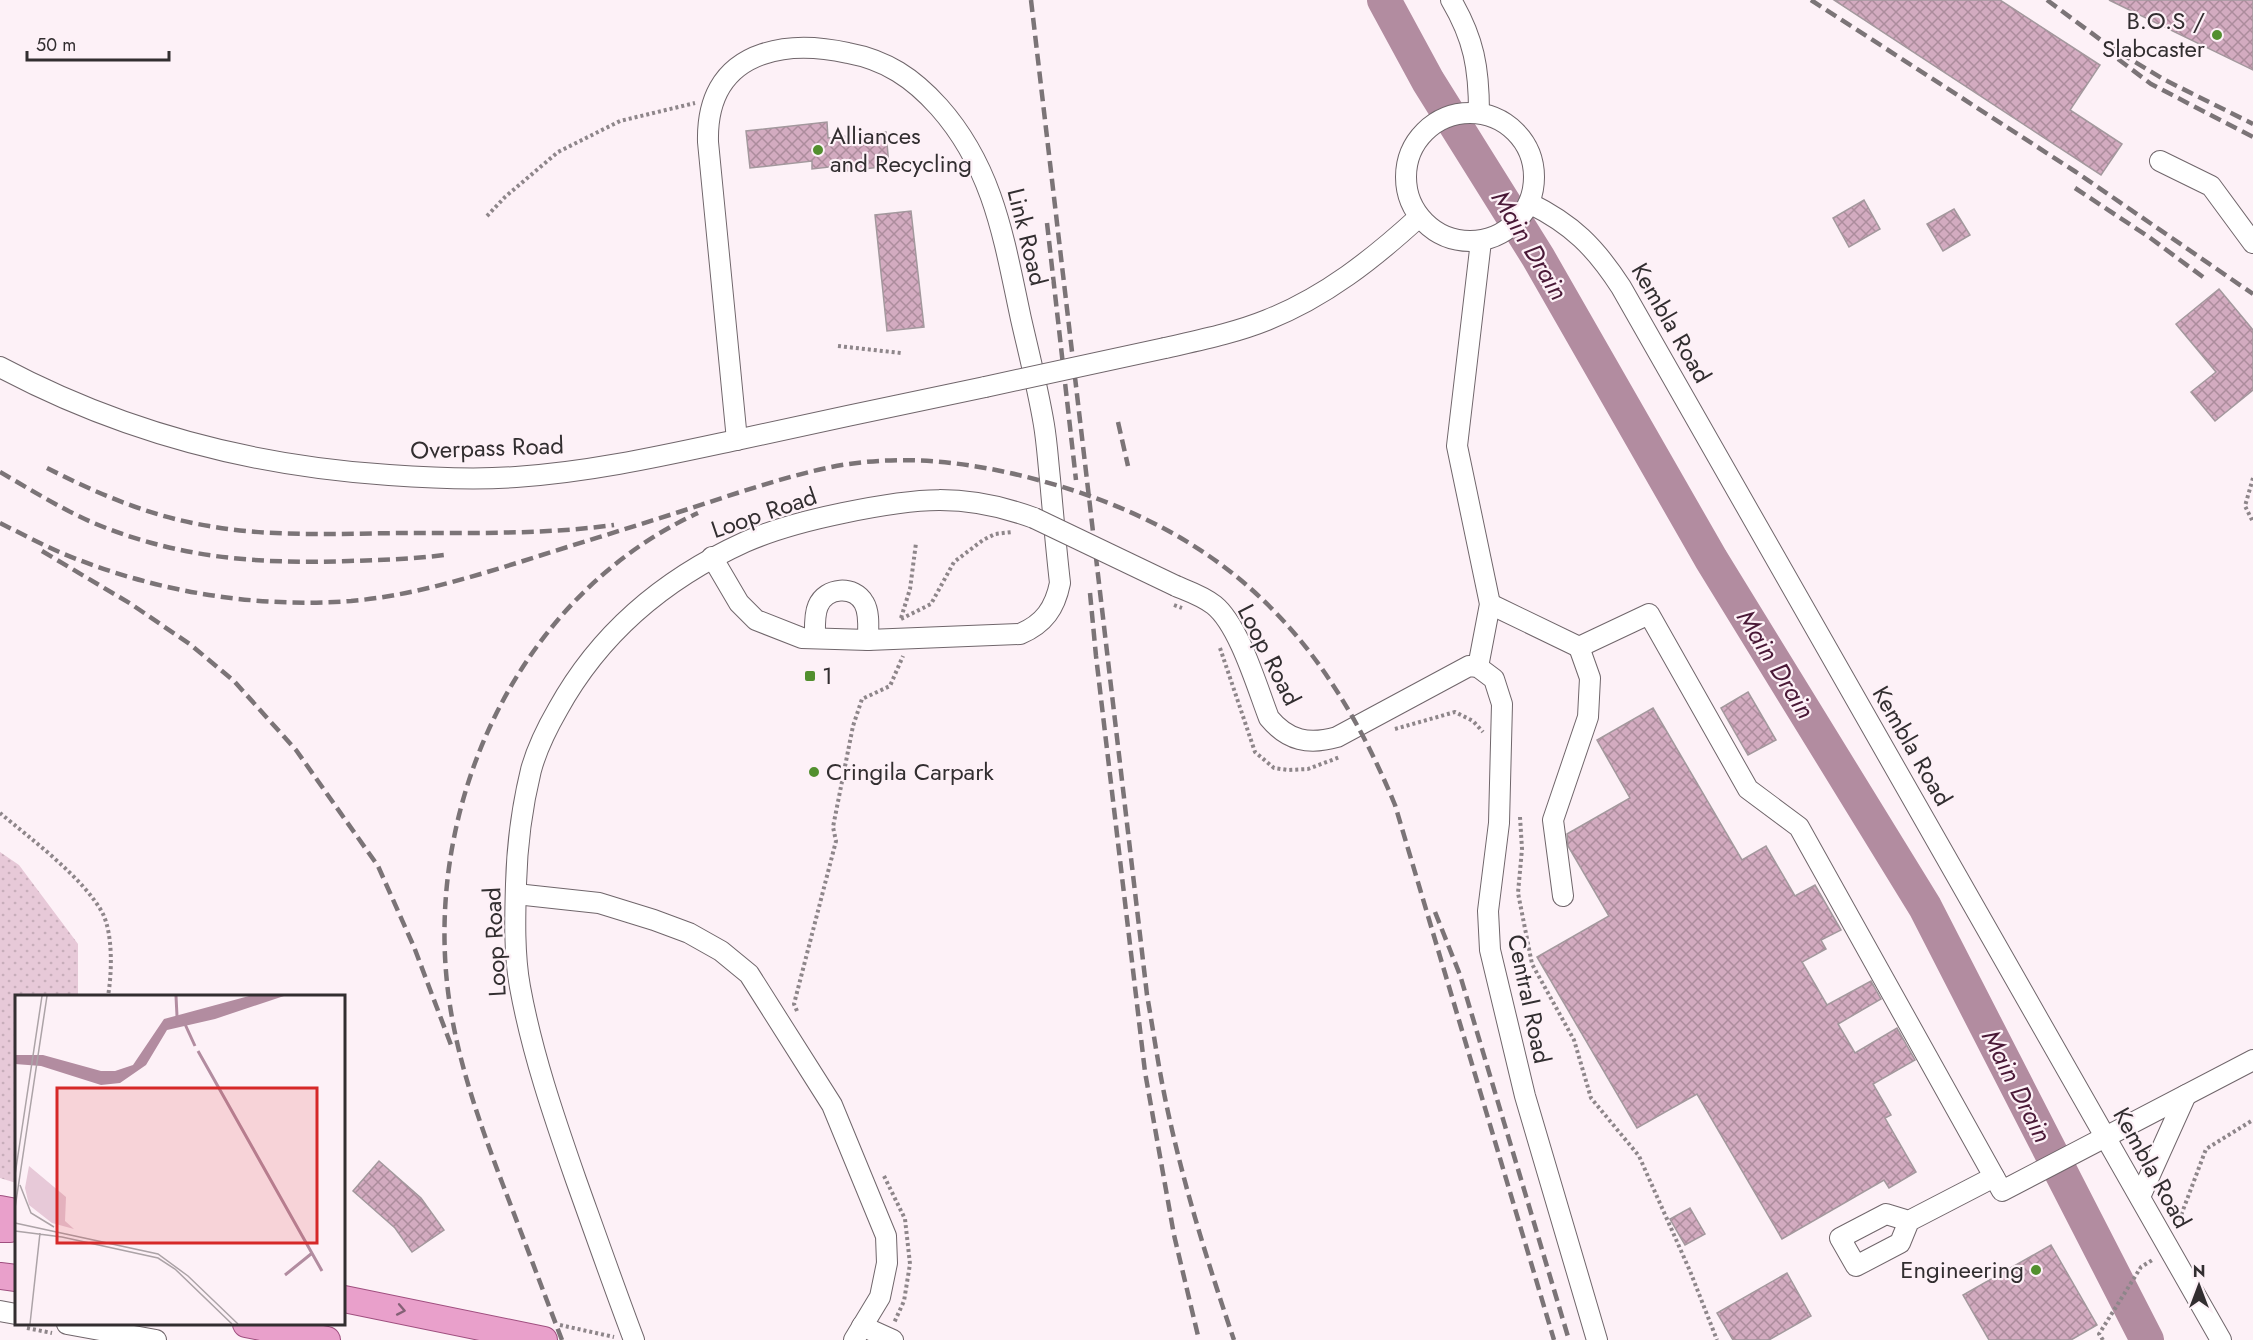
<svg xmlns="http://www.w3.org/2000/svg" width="2253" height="1340" font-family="Jost,sans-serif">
	<defs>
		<pattern id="grass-dots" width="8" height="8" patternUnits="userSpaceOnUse" patternTransform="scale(1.5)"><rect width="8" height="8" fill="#e7c9d8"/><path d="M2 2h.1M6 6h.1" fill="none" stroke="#c7adba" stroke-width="1.8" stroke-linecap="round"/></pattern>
		<pattern id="building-cross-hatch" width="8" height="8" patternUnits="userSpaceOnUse" patternTransform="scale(1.5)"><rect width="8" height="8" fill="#d3abc0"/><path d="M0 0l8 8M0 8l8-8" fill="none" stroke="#ac8c9c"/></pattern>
	</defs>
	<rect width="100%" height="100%" fill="#fdf1f7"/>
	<polygon fill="url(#grass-dots)" points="0,852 19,865 78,944 78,996 16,996 16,1183 0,1178"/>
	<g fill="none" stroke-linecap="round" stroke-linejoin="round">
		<polyline stroke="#b28ca0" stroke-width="34" points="1384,0 1428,81 1538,257 1711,559 1925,907 2147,1340"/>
	</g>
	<g fill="url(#building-cross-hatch)" stroke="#a3989d" stroke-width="1.5">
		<polygon points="1834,0 2000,0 2100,65 2070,110 2122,144 2101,175"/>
		<polygon points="2109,0 2253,0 2253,70"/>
		<polygon points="827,122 828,138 886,132 889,166 838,172 838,166 812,169 812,161 750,168 746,131"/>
		<polygon points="1864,200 1880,229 1849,247 1833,218"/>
		<polygon points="1954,209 1970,235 1943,251 1927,224"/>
		<polygon points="911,211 924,327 887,331 875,215"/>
		<polygon points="2219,289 2253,330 2253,390 2215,421 2191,392 2216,372 2176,324"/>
		<polygon points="1748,692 1776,740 1748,755 1721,708"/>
		<polygon points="1653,708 1742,860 1766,846 1795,896 1815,885 1841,930 1821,940 1826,949 1802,962 1827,1005 1871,981 1881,999 1838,1024 1855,1053 1897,1028 1915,1060 1873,1084 1891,1115 1885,1118 1916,1172 1889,1188 1884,1180 1782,1239 1697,1094 1637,1128 1537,957 1609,916 1568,846 1567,834 1630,798 1597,740"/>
		<polygon points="379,1161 421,1198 444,1230 412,1252 395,1228 353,1191"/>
		<polygon points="1690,1208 1705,1234 1685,1245 1670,1219"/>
		<polygon points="2051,1245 2097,1325 2071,1340 1989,1340 1963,1295"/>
		<polygon points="1787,1273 1811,1316 1769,1340 1733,1340 1717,1313"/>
	</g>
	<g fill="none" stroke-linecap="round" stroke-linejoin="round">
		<defs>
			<g id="minor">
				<path d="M1451,0C1474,39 1479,68 1479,113"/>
				<circle cx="1470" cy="177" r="64"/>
				<polyline points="2160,161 2211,186 2253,243"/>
				<path d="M1529,203C1572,224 1595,247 1621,287L2221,1340"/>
				<path d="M1165,348C1200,340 1235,333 1267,320C1325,297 1373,259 1419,217"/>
				<path d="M0,367C122,432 251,466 389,475C431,478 474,480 516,477C592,472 666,455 741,439C822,421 904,404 985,387"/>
				<path d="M712,557L739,603L756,620L802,638L868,640L1020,634C1044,624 1055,608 1060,583C1056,548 1053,513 1050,479C1048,461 1047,443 1044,425C1038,389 1029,354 1021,319C1004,240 994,169 939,107C913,78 886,60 848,53C821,47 789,45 763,54C721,68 707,102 708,142L737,440"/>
				<path d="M1176,586C1188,591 1203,596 1214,605C1239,625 1257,687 1269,718C1288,741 1309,745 1337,737L1469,666L1478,667L1494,679L1502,704L1499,823L1488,911L1490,950L1525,1096L1597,1340"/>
				<polyline points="1490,604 1579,647 1649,614 1748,789 1799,827 2002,1191 2253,1060"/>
				<path d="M815,638C815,628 814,615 818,606C826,587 854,585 864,603C870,613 868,629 868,640"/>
				<polyline points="1478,667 1490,604 1457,446 1481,241"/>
				<polyline points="516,894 599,903 654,920 689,933 721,951 749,974 832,1105 886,1236 887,1263 880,1297 854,1340"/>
				<polyline points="1563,896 1553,820 1588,717 1590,678 1579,647"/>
				<polyline points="2140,1197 2186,1095"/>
				<polyline points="1909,1221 1886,1214 1840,1238 1856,1266 1900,1243 1909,1221 1994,1177"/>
				<polyline points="0,1311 16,1314"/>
				<polyline points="67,1324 156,1340"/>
				<polyline points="862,1326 893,1340"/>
				<path d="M634,1340C614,1287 595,1233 576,1180C554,1117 532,1053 520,987C514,954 515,918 516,884C517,846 522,807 531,770C537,748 547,728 558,709C600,633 666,578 745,542C777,528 809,520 843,513C915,498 963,492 1034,518"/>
			</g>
			<g id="major">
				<polyline points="0,1209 16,1212"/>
				<polyline points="0,1229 10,1229"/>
				<polyline points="0,1276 16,1278"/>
				<polyline points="344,1299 544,1340"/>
				<polyline points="246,1324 327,1340"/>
			</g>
		</defs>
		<use href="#minor" stroke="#70666b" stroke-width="22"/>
		<use href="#major" stroke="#9f4f7f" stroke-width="28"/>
		<g stroke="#8e868a" stroke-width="4" stroke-dasharray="3 3" stroke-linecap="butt">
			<polyline points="487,216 505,197 558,152 620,121 695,103"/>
			<polyline points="838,346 901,353"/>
			<polyline points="2253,478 2245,506 2253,522"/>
			<polyline points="901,618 910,589 916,543"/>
			<polyline points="901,619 931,604 954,562 983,540 995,534 1012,532"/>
			<polyline points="1220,648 1255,752 1274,768 1288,770 1308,769 1340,757"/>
			<polyline points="1395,729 1455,712 1473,721 1483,732"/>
			<path d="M0,813C31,839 85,879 103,914C113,935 112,973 108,996"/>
			<polyline points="1520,817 1522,849 1518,893 1532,964 1574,1040 1591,1098 1639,1156 1690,1271 1717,1340"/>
			<polyline points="797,1011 794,1004 836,841 833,827 853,726 862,699 890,686 903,656"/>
			<polyline points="884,1176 905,1219 910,1264 904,1301 894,1323"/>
			<polyline points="2177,1226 2206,1149 2253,1120"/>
			<polyline points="560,1325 614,1337"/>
			<polyline points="27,1328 52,1333"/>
			<polyline points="2103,1340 2099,1334 2141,1267 2154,1259"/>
		</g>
		<use href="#minor" stroke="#fff" stroke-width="20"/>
		<use href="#major" stroke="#e9a0cb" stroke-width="26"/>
		<g stroke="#7b7477" stroke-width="4.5" stroke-dasharray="12 6" stroke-linecap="butt">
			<path d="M1031,0L1147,995C1153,1029 1158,1064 1165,1098C1182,1180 1207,1261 1234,1340"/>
			<polyline points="1811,0 2076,172 2253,294"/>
			<polyline points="2047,0 2109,46 2163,79 2253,124"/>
			<polyline points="2118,59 2151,84 2253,137"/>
			<polyline points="2075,188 2149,237 2207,280"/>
			<polyline points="1047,223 1076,480"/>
			<polyline points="1118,422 1128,466"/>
			<path d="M47,468C98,494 152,517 209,526C276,538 346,533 414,533C481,533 548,534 614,525"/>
			<path d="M0,472C33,491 66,512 101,526C184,559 261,564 349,561C381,560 412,559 444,555"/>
			<path d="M0,523C26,536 52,550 79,560C165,593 259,608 351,601C409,596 465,579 520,562C573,545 626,529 679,512C729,496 779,478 831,467C902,453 973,462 1042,481C1224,531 1324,633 1395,805L1554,1340"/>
			<polyline points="42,551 131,604 191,645 234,681 296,750 378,866 414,947 451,1045"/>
			<polyline points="1090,593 1096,656 1145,1072 1174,1235 1199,1340"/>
			<polyline points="1435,912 1460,975 1569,1340"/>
			<path d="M562,1340C542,1288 523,1237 503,1185C480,1124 458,1063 449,999C422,807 517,596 698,513"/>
		</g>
		<defs>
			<g id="minor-bridge">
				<polyline points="985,387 1165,348"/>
				<polyline points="1034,518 1176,586"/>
			</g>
		</defs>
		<use href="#minor-bridge" stroke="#70666b" stroke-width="22" stroke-linecap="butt"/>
		<polyline stroke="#8e868a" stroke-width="4" stroke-dasharray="3 3" stroke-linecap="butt" points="1174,605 1182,608"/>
		<use href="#minor-bridge" stroke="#fff" stroke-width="20"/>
	</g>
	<defs><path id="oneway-chevron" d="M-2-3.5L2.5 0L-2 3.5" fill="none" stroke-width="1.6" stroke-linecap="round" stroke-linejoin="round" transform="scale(1.5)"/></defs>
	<use stroke="#846176" href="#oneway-chevron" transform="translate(401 1310) rotate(11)"/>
	<g fill="#528f2e" stroke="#fdf1f7" stroke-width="2">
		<circle cx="2217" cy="35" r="6"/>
		<circle cx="818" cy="150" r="6"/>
		<rect x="804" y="670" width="12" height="12" rx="3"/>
		<circle cx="814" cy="772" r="6"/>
		<circle cx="2036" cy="1270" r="6"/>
	</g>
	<g text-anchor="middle" stroke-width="4.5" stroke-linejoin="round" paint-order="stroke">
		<g font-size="24" fill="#322e30" stroke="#fdf1f7" text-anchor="start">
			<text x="2205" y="29" text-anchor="end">B.O.S /<tspan x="2205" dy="28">Slabcaster</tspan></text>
			<text x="830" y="144">Alliances<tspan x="830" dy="28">and Recycling</tspan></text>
			<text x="822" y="684">1</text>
			<text x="826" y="780">Cringila Carpark</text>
			<text x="2024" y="1278" text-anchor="end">Engineering</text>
		</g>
		<g font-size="24" fill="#322e30" stroke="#fdf1f7">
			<text transform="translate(1027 237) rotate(76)" y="8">Link Road</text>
			<text transform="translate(1671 323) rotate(60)" y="8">Kembla Road</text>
			<text transform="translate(487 448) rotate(-2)" y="8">Overpass Road</text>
			<text transform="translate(764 513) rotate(-19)" y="8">Loop Road</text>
			<text transform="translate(1269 655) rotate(63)" y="8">Loop Road</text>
			<text transform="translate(1912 746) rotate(60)" y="8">Kembla Road</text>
			<text transform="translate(495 942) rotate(-93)" y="8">Loop Road</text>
			<text transform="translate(1529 999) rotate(78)" y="8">Central Road</text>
			<text transform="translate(2152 1168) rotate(61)" y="8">Kembla Road</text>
		</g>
		<g font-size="26" font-style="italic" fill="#491836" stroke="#fdf1f7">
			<text transform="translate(1530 245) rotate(59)" y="9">Main Drain</text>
			<text transform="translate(1776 664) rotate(58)" y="9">Main Drain</text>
			<text transform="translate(2017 1086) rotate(63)" y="9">Main Drain</text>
		</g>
	</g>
	<g transform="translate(15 995)">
		<rect width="330" height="330" fill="#fdf1f7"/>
		<path d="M14,171L51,202L50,226L59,234L37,228L14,210L10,193Z" fill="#e7c9d8"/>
		<path d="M234,1H269L200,24L152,35L131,70L105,88L86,90L26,71L0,69V60H28L86,76H100L118,70L149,24Z" fill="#b28ca0"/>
		<path fill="none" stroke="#b28ca0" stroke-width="3" d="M161,1L162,21M169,27L180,51M183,56L307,276M270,280L296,259"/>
		<path fill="none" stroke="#aca3a7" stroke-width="1.5" d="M0,180L27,1M5,190L16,218L39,232M0,213L32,1M0,228L143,259L173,281L223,329M0,236L47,242L143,263L160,274L217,329M15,329L25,238"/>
		<path fill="#d62828" fill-opacity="0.15" stroke="#d62828" stroke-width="3" d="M42,93H302V248H42Z"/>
		<rect width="330" height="330" fill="none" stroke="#322e30" stroke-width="3"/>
	</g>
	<g transform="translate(2199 1286)" stroke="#fdf1f7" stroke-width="4.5" paint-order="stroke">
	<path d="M0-4.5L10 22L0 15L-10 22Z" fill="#322e30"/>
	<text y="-9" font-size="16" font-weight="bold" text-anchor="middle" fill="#322e30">N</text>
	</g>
	<path d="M27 51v9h142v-9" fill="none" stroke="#322e30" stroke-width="3"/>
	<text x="36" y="51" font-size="18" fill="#322e30" stroke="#fdf1f7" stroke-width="4.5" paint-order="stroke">50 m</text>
</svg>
